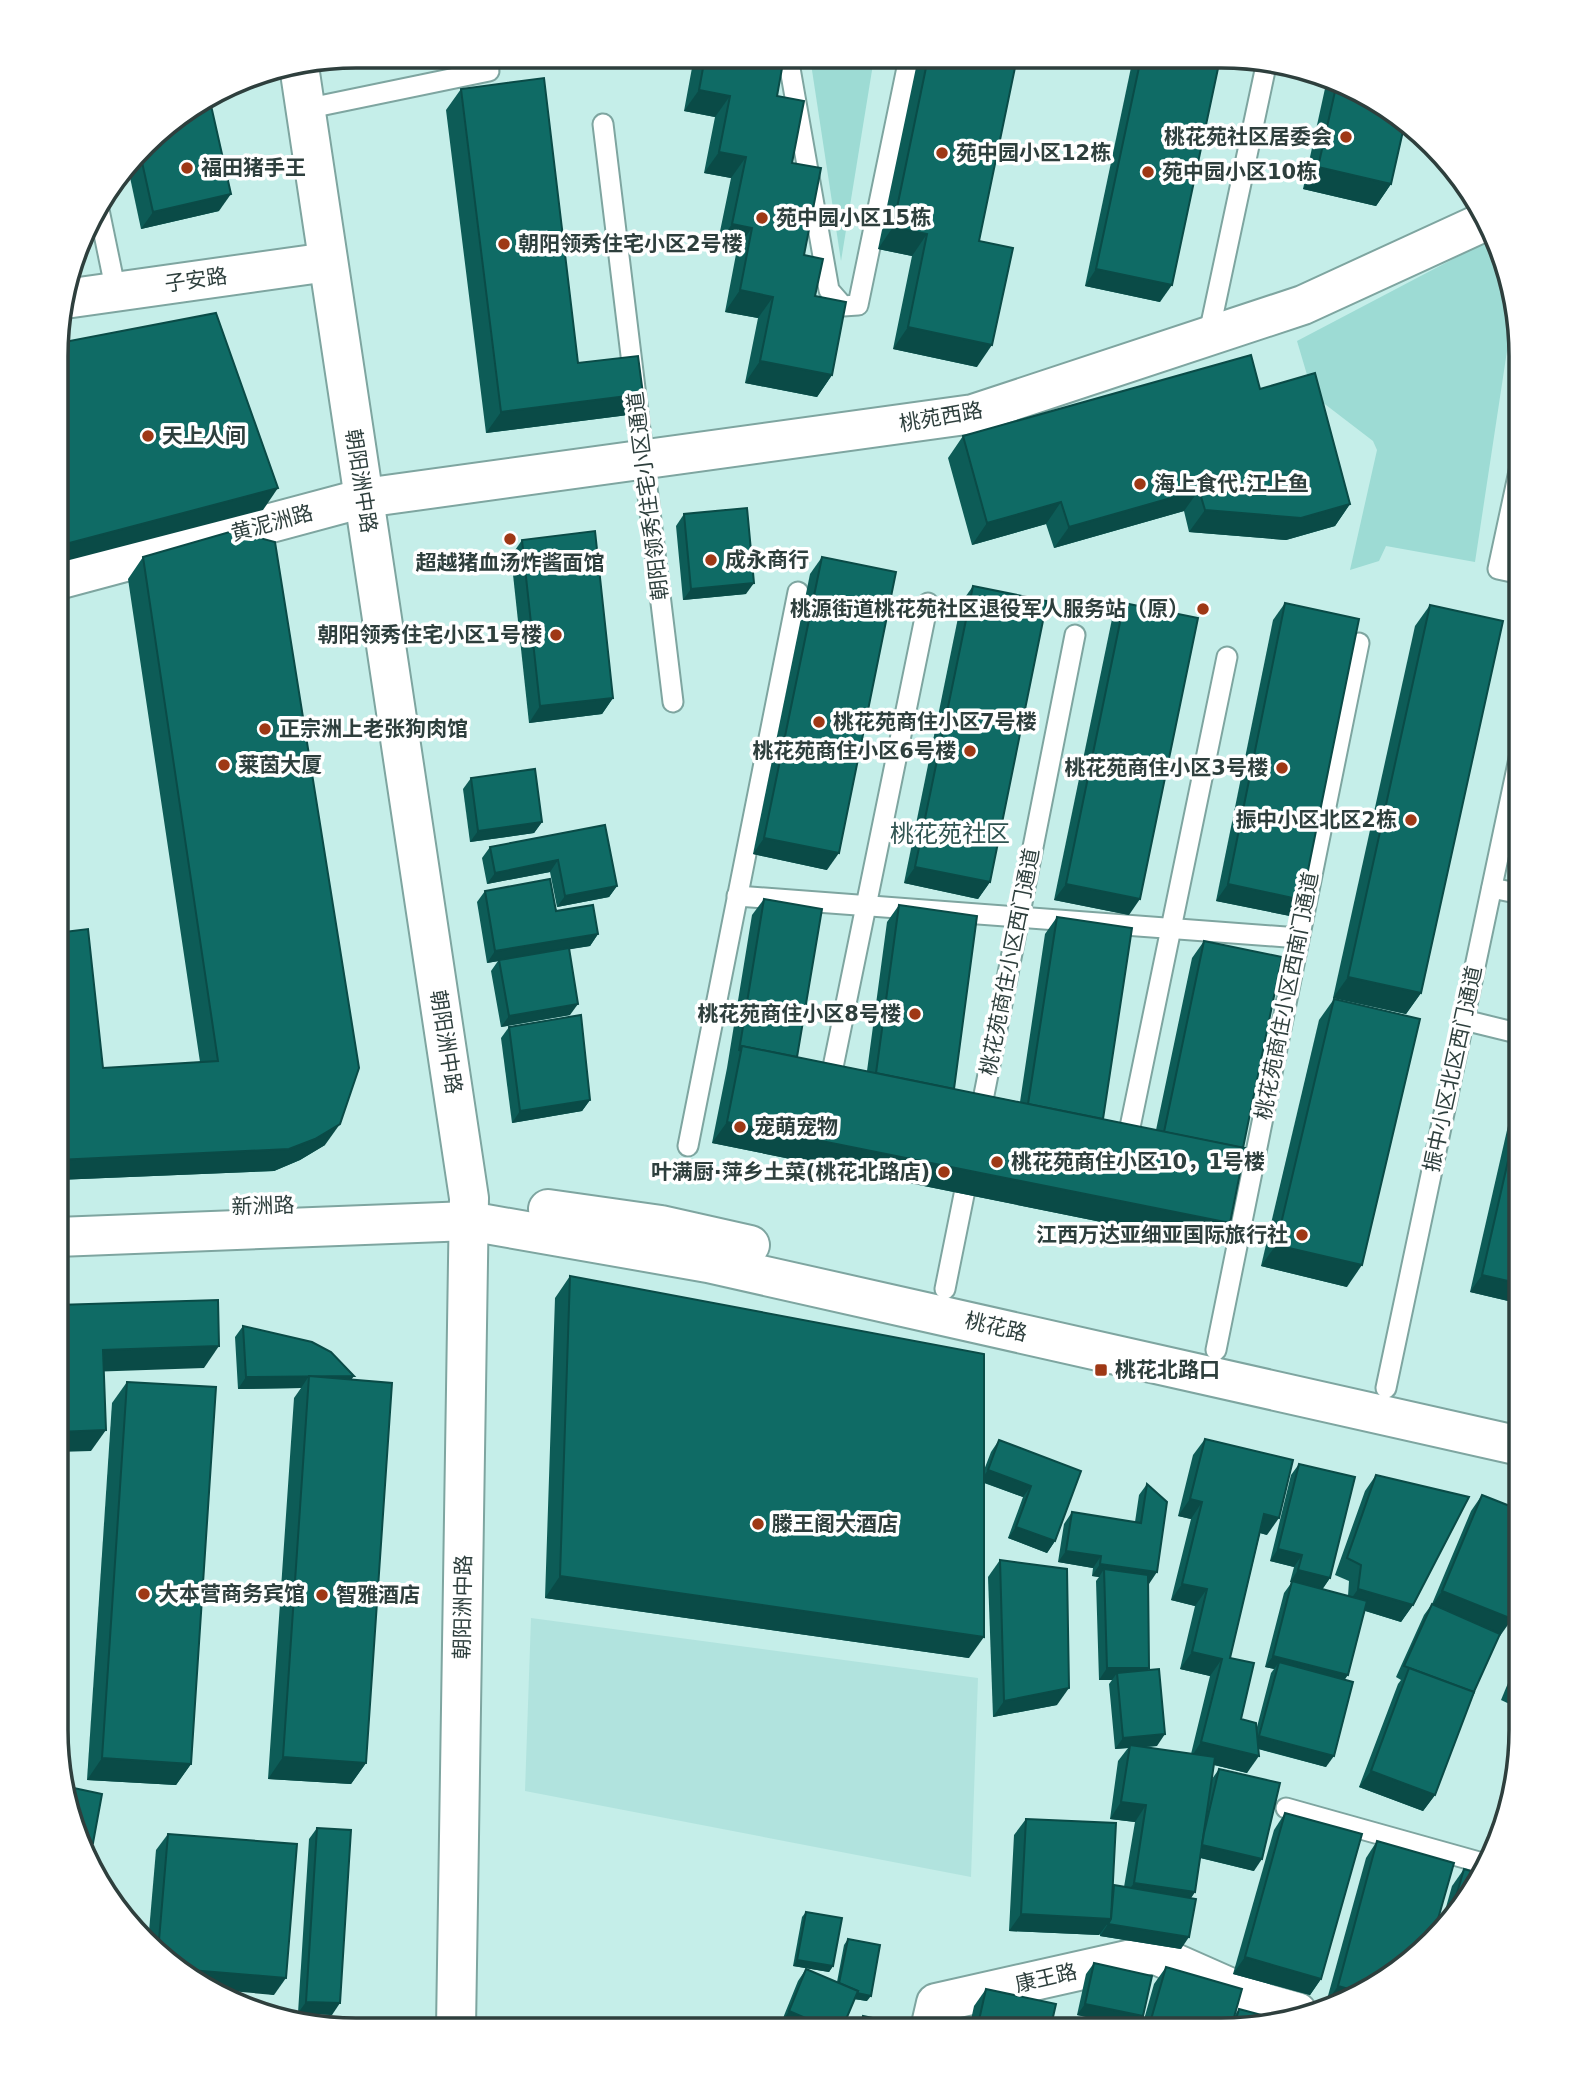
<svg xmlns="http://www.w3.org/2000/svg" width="1577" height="2086" font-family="'DejaVu Sans','Noto Sans SC',sans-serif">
	<rect width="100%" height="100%" fill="#c5eee9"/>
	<polygon fill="#b1e3de" points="531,1618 978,1678 971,1877 525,1791"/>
	<g fill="#9ddbd4">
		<polygon points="810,57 874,58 841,261"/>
		<polygon points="1493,238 1512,318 1475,562 1386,546 1379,561 1350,570 1377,450 1373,441 1313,395 1297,341"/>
	</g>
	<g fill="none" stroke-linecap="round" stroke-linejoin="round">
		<defs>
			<g id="lane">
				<polyline points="788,57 829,290 843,306 858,305 909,58"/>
				<polyline points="305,109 489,71 486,56"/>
				<polyline points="603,124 673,702"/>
				<polyline points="98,205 116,292"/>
				<polyline points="1208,338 1267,61"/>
				<polyline points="1521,574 1498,569 1521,462"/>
				<polyline points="1492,888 1521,894"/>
				<polyline points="737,896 1299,938"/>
				<polyline points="1464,1020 1521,1034"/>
				<polyline points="832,1072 928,603"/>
				<polyline points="979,1120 1075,635"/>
				<polyline points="1129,1132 1227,657"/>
				<polyline points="688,1146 798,592"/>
				<polyline points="945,1289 969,1170"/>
				<polyline points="1216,1350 1359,643"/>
				<polyline points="1386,1388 1521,749"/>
				<polyline points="1286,1808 1486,1864"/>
			</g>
			<g id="street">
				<polyline points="58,580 364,498"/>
				<polyline points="930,2029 936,2003 1154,1954 1265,2003 1297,2012"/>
			</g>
			<g id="secondary">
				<polyline points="299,66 469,1198 456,2028"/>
				<polyline points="65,299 328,262"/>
				<polyline points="364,498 973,414 1303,305 1488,220"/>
				<polyline points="548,1209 661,1225 750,1245"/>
				<polyline points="57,1237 469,1221 708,1263 1520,1446"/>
			</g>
		</defs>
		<use href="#lane" stroke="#7ea5a0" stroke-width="23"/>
		<use href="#street" stroke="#7ea5a0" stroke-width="42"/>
		<use href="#secondary" stroke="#7ea5a0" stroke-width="42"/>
		<use href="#lane" stroke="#fff" stroke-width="19"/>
		<use href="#street" stroke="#fff" stroke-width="38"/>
		<use href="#secondary" stroke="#fff" stroke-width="38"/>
	</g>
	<g fill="#0d5c57">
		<polygon points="372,56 436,56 374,68"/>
		<polygon points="694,57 784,57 777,96 792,163 804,255 815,296 832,375 817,397 745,383 758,318 725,312 737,249 717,246 731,178 704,173 715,117 684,111"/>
		<polygon points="918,58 1017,58 979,241 977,367 893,349 912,256 878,249"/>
		<polygon points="1133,58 1220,59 1160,302 1085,286"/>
		<polygon points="1326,84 1388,107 1391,184 1376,206 1303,189"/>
		<polygon points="461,89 578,363 643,394 628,415 486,433 446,110"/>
		<polygon points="159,130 219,211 141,229 128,168"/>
		<polygon points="1260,389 1350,504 1335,526 1286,540 1189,532 1184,511 1054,548 1046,524 972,545 948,458 963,436"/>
		<polygon points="684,514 746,594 683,600 676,526"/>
		<polygon points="522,540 613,698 602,714 529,723 511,556"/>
		<polygon points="143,557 325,1145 300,1160 274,1171 57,1180 57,933 103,1068 200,1062 128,579"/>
		<polygon points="822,557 827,870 753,854 810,574"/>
		<polygon points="973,586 990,882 978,899 904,883 961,603"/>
		<polygon points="1124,603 1129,915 1054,900 1112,619"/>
		<polygon points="1285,603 1290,916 1216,901 1273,620"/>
		<polygon points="1430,605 1421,993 1406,1014 1333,998 1415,626"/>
		<polygon points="471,778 542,822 534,833 470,842 463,789"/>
		<polygon points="605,825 617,886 609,897 557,907 550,872 487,884 482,858 490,847"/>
		<polygon points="485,891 556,911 598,934 590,946 569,949 570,1015 501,1027 491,971 498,961 487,963 477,902"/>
		<polygon points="764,899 797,1057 867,1071 887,922 899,905 954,1089 1020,1102 1045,934 1057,917 1103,1119 1156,1130 1192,958 1204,941 1243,1148 1215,1245 712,1143 727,1068 752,915"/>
		<polygon points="1334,999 1347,1287 1261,1266 1319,1020"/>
		<polygon points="509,1027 590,1100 582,1111 512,1123 501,1038"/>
		<polygon points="1521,1069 1521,1304 1470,1292"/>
		<polygon points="570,1276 984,1470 991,1452 999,1440 1081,1471 1055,1541 1047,1553 1008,1538 1023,1497 984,1483 969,1658 545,1598 555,1298"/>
		<polygon points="243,1326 351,1380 366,1763 351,1784 268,1779 294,1398 301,1388 238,1389 235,1337"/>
		<polygon points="127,1382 191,1764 176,1785 87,1780 112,1403"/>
		<polygon points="1205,1439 1267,1535 1260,1533 1230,1658 1241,1719 1257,1727 1271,1673 1274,1669 1265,1667 1284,1593 1292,1582 1290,1582 1294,1567 1270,1561 1291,1475 1299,1464 1330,1578 1322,1589 1348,1596 1349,1581 1335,1575 1365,1491 1376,1475 1413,1605 1401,1622 1365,1611 1345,1679 1326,1767 1258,1749 1247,1773 1214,1765 1212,1779 1219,1769 1254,1871 1200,1858 1195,1892 1191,1898 1181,1949 1100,1936 1100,1934 1099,1935 1009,1931 1014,1835 1026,1819 1113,1887 1114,1885 1124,1887 1135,1822 1110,1819 1118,1761 1128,1748 1115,1749 1109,1684 1112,1680 1099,1680 1096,1581 1099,1577 1092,1576 1093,1568 1058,1562 1064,1524 1072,1512 1135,1522 1139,1495 1147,1484 1149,1584 1148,1670 1157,1746 1145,1747 1191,1754 1210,1676 1180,1669 1195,1606 1171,1600 1191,1519 1178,1516 1193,1455"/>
		<polygon points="1482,1495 1500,1636 1499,1636 1472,1697 1435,1795 1423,1811 1359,1787 1398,1684 1401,1680 1396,1677 1424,1615 1432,1604 1471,1511"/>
		<polygon points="1000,1560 1057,1705 993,1717 988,1577"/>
		<polygon points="1520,1654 1520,1709 1501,1700"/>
		<polygon points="1512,1791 1505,1827 1499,1838 1494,1836"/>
		<polygon points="1285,1813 1321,1979 1310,1995 1233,1974 1274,1830"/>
		<polygon points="317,1828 332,2015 298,2013 309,1839"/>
		<polygon points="168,1834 274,1995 189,1979 148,1943 156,1850"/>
		<polygon points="1377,1841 1354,1999 1332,2004 1326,2003 1366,1858"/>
		<polygon points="1464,1869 1471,1896 1439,1932 1452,1886"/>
		<polygon points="806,1912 833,1966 829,1972 793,1966 802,1917"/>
		<polygon points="848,1939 867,2001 854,1999 842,2029 796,2029 781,2023 798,1981 806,1969 837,1982 844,1945"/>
		<polygon points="1094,1963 1143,2016 1135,2027 1077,2015 1086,1974"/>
		<polygon points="1166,1967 1235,2015 1239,2009 1273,2018 1221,2030 1141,2030 1154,1984"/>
		<polygon points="986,1989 1050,2030 969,2029 974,2006"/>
		<polygon points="863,2016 922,2029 855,2029"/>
	</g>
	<g fill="#0a4b47">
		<polygon points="383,56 436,56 374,68"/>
		<polygon points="699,90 730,96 715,117 684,111"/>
		<polygon points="719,152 746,157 731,178 704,173"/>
		<polygon points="1318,167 1391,184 1376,206 1303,189"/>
		<polygon points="231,194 219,211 141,229 153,212"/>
		<polygon points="732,224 752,228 737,249 717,246"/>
		<polygon points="893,227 927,234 912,256 878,249"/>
		<polygon points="1096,269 1172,285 1160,302 1085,286"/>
		<polygon points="740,290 773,297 758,318 725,312"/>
		<polygon points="908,327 992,345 977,367 893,349"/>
		<polygon points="760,361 832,375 817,397 745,383"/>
		<polygon points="643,394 628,415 486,433 501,412"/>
		<polygon points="278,488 263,510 58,563 58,546"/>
		<polygon points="1199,490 1184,511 1054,548 1069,527"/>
		<polygon points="1061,502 1046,524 972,545 987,523"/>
		<polygon points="1350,504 1335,526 1286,540 1189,532 1205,510"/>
		<polygon points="754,583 746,594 683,600 691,589"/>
		<polygon points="613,698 602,714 529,723 540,706"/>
		<polygon points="542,822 534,833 470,842 478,831"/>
		<polygon points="764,838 839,853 827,870 753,854"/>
		<polygon points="558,860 550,872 487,884 495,873"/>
		<polygon points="915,867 990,882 978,899 904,883"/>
		<polygon points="1066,884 1140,899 1129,915 1054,900"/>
		<polygon points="1228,884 1302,900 1290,916 1216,901"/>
		<polygon points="617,886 609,897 557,907 565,896"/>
		<polygon points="598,934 590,946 487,963 495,951"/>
		<polygon points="1348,977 1421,993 1406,1014 1333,998"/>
		<polygon points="578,1004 570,1015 501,1027 509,1016"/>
		<polygon points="590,1100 582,1111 512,1123 520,1111"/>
		<polygon points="727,1122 1230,1223 1215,1245 712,1143"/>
		<polygon points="340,1124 325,1145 300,1160 274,1171 57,1180 57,1160"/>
		<polygon points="1276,1245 1362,1265 1347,1287 1261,1266"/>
		<polygon points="1482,1275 1521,1284 1521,1304 1470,1292"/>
		<polygon points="219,1346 204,1368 88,1372 103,1350"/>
		<polygon points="309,1376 301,1388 238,1389 246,1377 354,1376 346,1387"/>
		<polygon points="106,1430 91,1451 57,1452 57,1432"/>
		<polygon points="988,1470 1031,1486 1023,1497 980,1481"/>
		<polygon points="1190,1499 1202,1502 1191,1519 1178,1516"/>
		<polygon points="1264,1514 1279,1518 1267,1535 1253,1531"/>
		<polygon points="1016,1527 1055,1541 1047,1553 1008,1538"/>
		<polygon points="1278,1549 1302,1555 1294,1567 1270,1561"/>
		<polygon points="1066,1551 1101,1556 1093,1568 1058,1562"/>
		<polygon points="1100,1564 1157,1572 1149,1584 1104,1577 1104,1569 1099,1577 1092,1576"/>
		<polygon points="1298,1570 1330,1578 1322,1590 1290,1582"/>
		<polygon points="560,1576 984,1637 969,1658 545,1598"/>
		<polygon points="1182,1584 1207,1589 1195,1606 1171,1600"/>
		<polygon points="1358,1589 1413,1605 1401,1622 1347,1605"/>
		<polygon points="1442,1591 1512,1619 1500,1636 1431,1607"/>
		<polygon points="1192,1652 1222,1659 1210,1676 1180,1669"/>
		<polygon points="1273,1656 1348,1675 1340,1686 1279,1662 1274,1669 1265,1667"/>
		<polygon points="1107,1668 1149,1668 1141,1679 1117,1673 1112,1680 1099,1680"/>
		<polygon points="1069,1688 1057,1705 993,1717 1004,1701"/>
		<polygon points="1165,1734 1157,1746 1130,1748 1130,1745 1128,1748 1115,1749 1123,1738"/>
		<polygon points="1259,1736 1334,1756 1326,1767 1252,1747"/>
		<polygon points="1201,1742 1259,1756 1247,1773 1190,1759"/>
		<polygon points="283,1757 366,1763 351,1784 268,1779"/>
		<polygon points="102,1758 191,1764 176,1785 87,1780"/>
		<polygon points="1371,1771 1435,1795 1423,1811 1359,1787"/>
		<polygon points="1121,1802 1146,1805 1135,1822 1110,1819"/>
		<polygon points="1506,1819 1505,1827 1499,1838 1494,1836"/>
		<polygon points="82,1841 93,1843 85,1854"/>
		<polygon points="1201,1845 1262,1859 1254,1871 1193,1856"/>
		<polygon points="1134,1883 1195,1892 1183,1909 1122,1899"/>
		<polygon points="1021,1914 1111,1919 1099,1935 1009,1931"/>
		<polygon points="1108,1924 1189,1937 1181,1949 1100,1936"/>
		<polygon points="1245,1957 1321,1979 1310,1995 1233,1974"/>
		<polygon points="797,1960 833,1966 829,1972 793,1966"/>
		<polygon points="178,1969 286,1978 274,1995 219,1990 189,1979"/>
		<polygon points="1338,1986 1363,1993 1354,1999 1332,2004 1326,2003"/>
		<polygon points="838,1990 871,1996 867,2001 834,1996"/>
		<polygon points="306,2002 340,2003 332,2015 298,2013"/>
		<polygon points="1085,2004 1143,2016 1135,2027 1077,2015"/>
		<polygon points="789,2011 831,2029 796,2029 781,2023"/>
	</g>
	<g fill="#0f6b65" stroke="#0a4b47" stroke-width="2">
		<polygon points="705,57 784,57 777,96 804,101 792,163 821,168 804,255 823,259 815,296 846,302 832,375 760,361 773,297 740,290 752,228 732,224 746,157 719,152 730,96 699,90"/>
		<polygon points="928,58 1017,58 979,241 1013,248 992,345 908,327 927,234 893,227"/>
		<polygon points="1141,58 1220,59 1172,285 1096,269"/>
		<polygon points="544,78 578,363 638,356 643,394 501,412 461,89"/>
		<polygon points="1336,87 1388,107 1405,122 1391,184 1318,167"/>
		<polygon points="210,101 231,194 153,212 140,153 159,130"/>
		<polygon points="216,313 278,488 58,546 59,343"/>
		<polygon points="1251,355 1260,389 1315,373 1350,504 1301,518 1205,510 1199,490 1069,527 1061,502 987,523 963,436"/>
		<polygon points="747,508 754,583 691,589 684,514"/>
		<polygon points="233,531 275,542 359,1068 340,1124 315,1139 289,1149 57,1160 57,933 88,929 103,1068 218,1061 143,557"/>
		<polygon points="595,531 613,698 540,706 522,540"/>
		<polygon points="822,557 896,572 839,853 764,838"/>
		<polygon points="973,586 1047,601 990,882 915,867"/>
		<polygon points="1124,603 1198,618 1140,899 1066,884"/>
		<polygon points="1285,603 1359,619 1302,900 1228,884"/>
		<polygon points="1430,605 1503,621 1421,993 1348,977"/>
		<polygon points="535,769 542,822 478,831 471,778"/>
		<polygon points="605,825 617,886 565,896 558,860 495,873 490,847"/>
		<polygon points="550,879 556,911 593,905 598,934 495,951 485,891"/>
		<polygon points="764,899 822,909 797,1057 742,1046 739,1051"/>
		<polygon points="899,905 977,916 954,1089 876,1073"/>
		<polygon points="1057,917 1132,928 1103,1119 1028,1104"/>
		<polygon points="1204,941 1282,957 1243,1148 1164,1132"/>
		<polygon points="569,948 578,1004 509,1016 499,960"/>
		<polygon points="1334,999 1420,1019 1362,1265 1276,1245"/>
		<polygon points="581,1015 590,1100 520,1111 509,1027"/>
		<polygon points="742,1046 1245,1148 1230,1223 727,1122"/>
		<polygon points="1521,1104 1521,1284 1482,1275"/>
		<polygon points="570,1276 984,1354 984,1637 560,1576"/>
		<polygon points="218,1300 219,1346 103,1350 106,1430 57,1432 57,1305"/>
		<polygon points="243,1326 312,1342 331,1352 354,1376 246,1377"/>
		<polygon points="309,1376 392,1383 366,1763 283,1757"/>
		<polygon points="127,1382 216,1387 191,1764 102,1758"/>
		<polygon points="1205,1439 1293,1460 1279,1518 1264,1514 1230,1658 1254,1663 1241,1719 1256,1723 1259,1756 1201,1742 1222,1659 1192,1652 1207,1589 1182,1584 1202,1502 1190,1499"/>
		<polygon points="999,1440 1081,1471 1055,1541 1016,1527 1031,1486 988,1470"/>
		<polygon points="1299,1464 1355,1477 1330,1578 1298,1570 1302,1555 1278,1549"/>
		<polygon points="1376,1475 1469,1497 1413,1605 1358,1589 1361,1565 1347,1558"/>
		<polygon points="1147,1484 1167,1502 1157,1572 1100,1564 1101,1556 1066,1551 1072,1512 1141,1523"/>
		<polygon points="1482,1495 1520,1510 1520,1599 1512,1619 1442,1591"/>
		<polygon points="1000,1560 1067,1569 1069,1688 1004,1701"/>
		<polygon points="1104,1569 1148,1575 1149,1668 1107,1668"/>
		<polygon points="1292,1581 1367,1601 1348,1675 1273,1656"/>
		<polygon points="1432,1604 1500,1634 1472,1696 1474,1692 1404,1666"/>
		<polygon points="1520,1661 1520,1694 1508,1688"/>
		<polygon points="1279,1662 1353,1682 1334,1756 1259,1736"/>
		<polygon points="1409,1668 1474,1692 1435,1795 1371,1771"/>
		<polygon points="1159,1669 1165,1734 1123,1738 1117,1673"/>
		<polygon points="1130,1745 1215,1757 1195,1892 1134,1883 1146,1805 1121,1802"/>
		<polygon points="1219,1769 1280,1783 1262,1859 1202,1845 1204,1833"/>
		<polygon points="69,1787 102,1794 93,1843 82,1841"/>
		<polygon points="1285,1813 1362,1834 1321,1979 1245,1957"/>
		<polygon points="1026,1819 1116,1823 1111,1919 1021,1914"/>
		<polygon points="317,1828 351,1830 340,2003 306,2002"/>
		<polygon points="168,1834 297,1844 286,1978 178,1969 158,1952"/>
		<polygon points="1377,1841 1454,1863 1432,1940 1419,1955 1363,1993 1338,1986"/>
		<polygon points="1464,1869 1481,1874 1471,1896 1449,1921"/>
		<polygon points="1114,1885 1196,1899 1189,1937 1108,1924 1111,1919"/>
		<polygon points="806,1912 842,1918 833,1966 797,1960"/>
		<polygon points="848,1939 880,1945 871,1996 857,1993 858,1991 839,1983"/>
		<polygon points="1094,1963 1152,1976 1143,2016 1085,2004"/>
		<polygon points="1166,1967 1242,1989 1231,2028 1221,2030 1148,2030"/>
		<polygon points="806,1969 858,1991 842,2029 831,2029 789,2011"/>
		<polygon points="986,1989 1056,2004 1050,2030 977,2029"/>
		<polygon points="1239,2009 1273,2018 1234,2027"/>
		<polygon points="863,2016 922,2028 922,2029 860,2029"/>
		<polygon points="1064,2023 1093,2028 1093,2030 1063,2030"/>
	</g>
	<g fill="#9e3815" stroke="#fff" stroke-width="2.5">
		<circle cx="1346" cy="137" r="7"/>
		<circle cx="942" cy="153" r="7"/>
		<circle cx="187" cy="168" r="7"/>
		<circle cx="1148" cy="172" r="7"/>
		<circle cx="762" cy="218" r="7"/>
		<circle cx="504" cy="244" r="7"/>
		<circle cx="148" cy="436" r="7"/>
		<circle cx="1140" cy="484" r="7"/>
		<circle cx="510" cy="539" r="7"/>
		<circle cx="711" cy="560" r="7"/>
		<circle cx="1203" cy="609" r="7"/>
		<circle cx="556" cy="635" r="7"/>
		<circle cx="819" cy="722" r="7"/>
		<circle cx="265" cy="729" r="7"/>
		<circle cx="970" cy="751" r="7"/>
		<circle cx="224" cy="765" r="7"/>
		<circle cx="1282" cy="768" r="7"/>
		<circle cx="1411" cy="820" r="7"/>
		<circle cx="915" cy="1014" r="7"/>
		<circle cx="740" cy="1127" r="7"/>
		<circle cx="997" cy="1162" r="7"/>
		<circle cx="944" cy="1172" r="7"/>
		<circle cx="1302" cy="1235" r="7"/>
		<rect x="1094" y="1363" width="14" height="14" rx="3.5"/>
		<circle cx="758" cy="1524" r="7"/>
		<circle cx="144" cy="1594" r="7"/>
		<circle cx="322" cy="1595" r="7"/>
	</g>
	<g text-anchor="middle" stroke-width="7" stroke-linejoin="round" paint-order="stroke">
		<g font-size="21" font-weight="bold" fill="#2e3f3d" stroke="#fff" text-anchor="start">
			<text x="1332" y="144" text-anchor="end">桃花苑社区居委会</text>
			<text x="956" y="160">苑中园小区12栋</text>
			<text x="201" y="175">福田猪手王</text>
			<text x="1162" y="179">苑中园小区10栋</text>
			<text x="776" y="225">苑中园小区15栋</text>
			<text x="518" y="251">朝阳领秀住宅小区2号楼</text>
			<text x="162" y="443">天上人间</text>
			<text x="1154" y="491">海上食代.江上鱼</text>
			<text x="725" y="567">成永商行</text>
			<text x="510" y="570" text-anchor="middle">超越猪血汤炸酱面馆</text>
			<text x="1189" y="616" text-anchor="end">桃源街道桃花苑社区退役军人服务站（原）</text>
			<text x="542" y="642" text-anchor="end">朝阳领秀住宅小区1号楼</text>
			<text x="833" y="729">桃花苑商住小区7号楼</text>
			<text x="279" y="736">正宗洲上老张狗肉馆</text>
			<text x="956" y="758" text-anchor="end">桃花苑商住小区6号楼</text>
			<text x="238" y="772">莱茵大厦</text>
			<text x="1268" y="775" text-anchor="end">桃花苑商住小区3号楼</text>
			<text x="1397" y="827" text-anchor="end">振中小区北区2栋</text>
			<text x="901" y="1021" text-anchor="end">桃花苑商住小区8号楼</text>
			<text x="754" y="1134">宠萌宠物</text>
			<text x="1011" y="1169">桃花苑商住小区10，1号楼</text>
			<text x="930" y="1179" text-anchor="end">叶满厨·萍乡土菜(桃花北路店)</text>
			<text x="1288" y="1242" text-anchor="end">江西万达亚细亚国际旅行社</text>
			<text x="1115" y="1377">桃花北路口</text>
			<text x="772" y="1531">滕王阁大酒店</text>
			<text x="158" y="1601">大本营商务宾馆</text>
			<text x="336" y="1602">智雅酒店</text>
		</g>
		<g font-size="21" fill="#2e3f3d" stroke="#fff">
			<text transform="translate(196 280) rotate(-8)" y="7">子安路</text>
			<text transform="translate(941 417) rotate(-10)" y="7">桃苑西路</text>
			<text transform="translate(361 481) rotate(81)" y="7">朝阳洲中路</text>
			<text transform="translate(648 496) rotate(-97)" y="7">朝阳领秀住宅小区通道</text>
			<text transform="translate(272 523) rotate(-15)" y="7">黄泥洲路</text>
			<text transform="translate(1010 962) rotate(-79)" y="7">桃花苑商住小区西门通道</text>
			<text transform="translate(1287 996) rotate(-79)" y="7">桃花苑商住小区西南门通道</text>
			<text transform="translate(446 1042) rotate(81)" y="7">朝阳洲中路</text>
			<text transform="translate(1453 1069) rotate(-78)" y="7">振中小区北区西门通道</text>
			<text transform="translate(263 1206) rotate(-2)" y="7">新洲路</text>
			<text transform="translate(996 1327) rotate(13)" y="7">桃花路</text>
			<text transform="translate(463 1607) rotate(-89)" y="7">朝阳洲中路</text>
			<text transform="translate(1046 1978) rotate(-13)" y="7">康王路</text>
		</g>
		<g font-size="24" fill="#305451" stroke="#fff">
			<text x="950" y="842">桃花苑社区</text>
		</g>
	</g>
	<path d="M0 0H1577V2086H0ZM356 68H1221A288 288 0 0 1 1509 356V1730A288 288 0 0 1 1221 2018H356A288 288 0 0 1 68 1730V356A288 288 0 0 1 356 68Z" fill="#fff" fill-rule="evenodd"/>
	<path fill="none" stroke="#2e3f3d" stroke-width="3.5" d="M356 68H1221A288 288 0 0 1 1509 356V1730A288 288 0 0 1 1221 2018H356A288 288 0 0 1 68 1730V356A288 288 0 0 1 356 68Z"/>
</svg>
